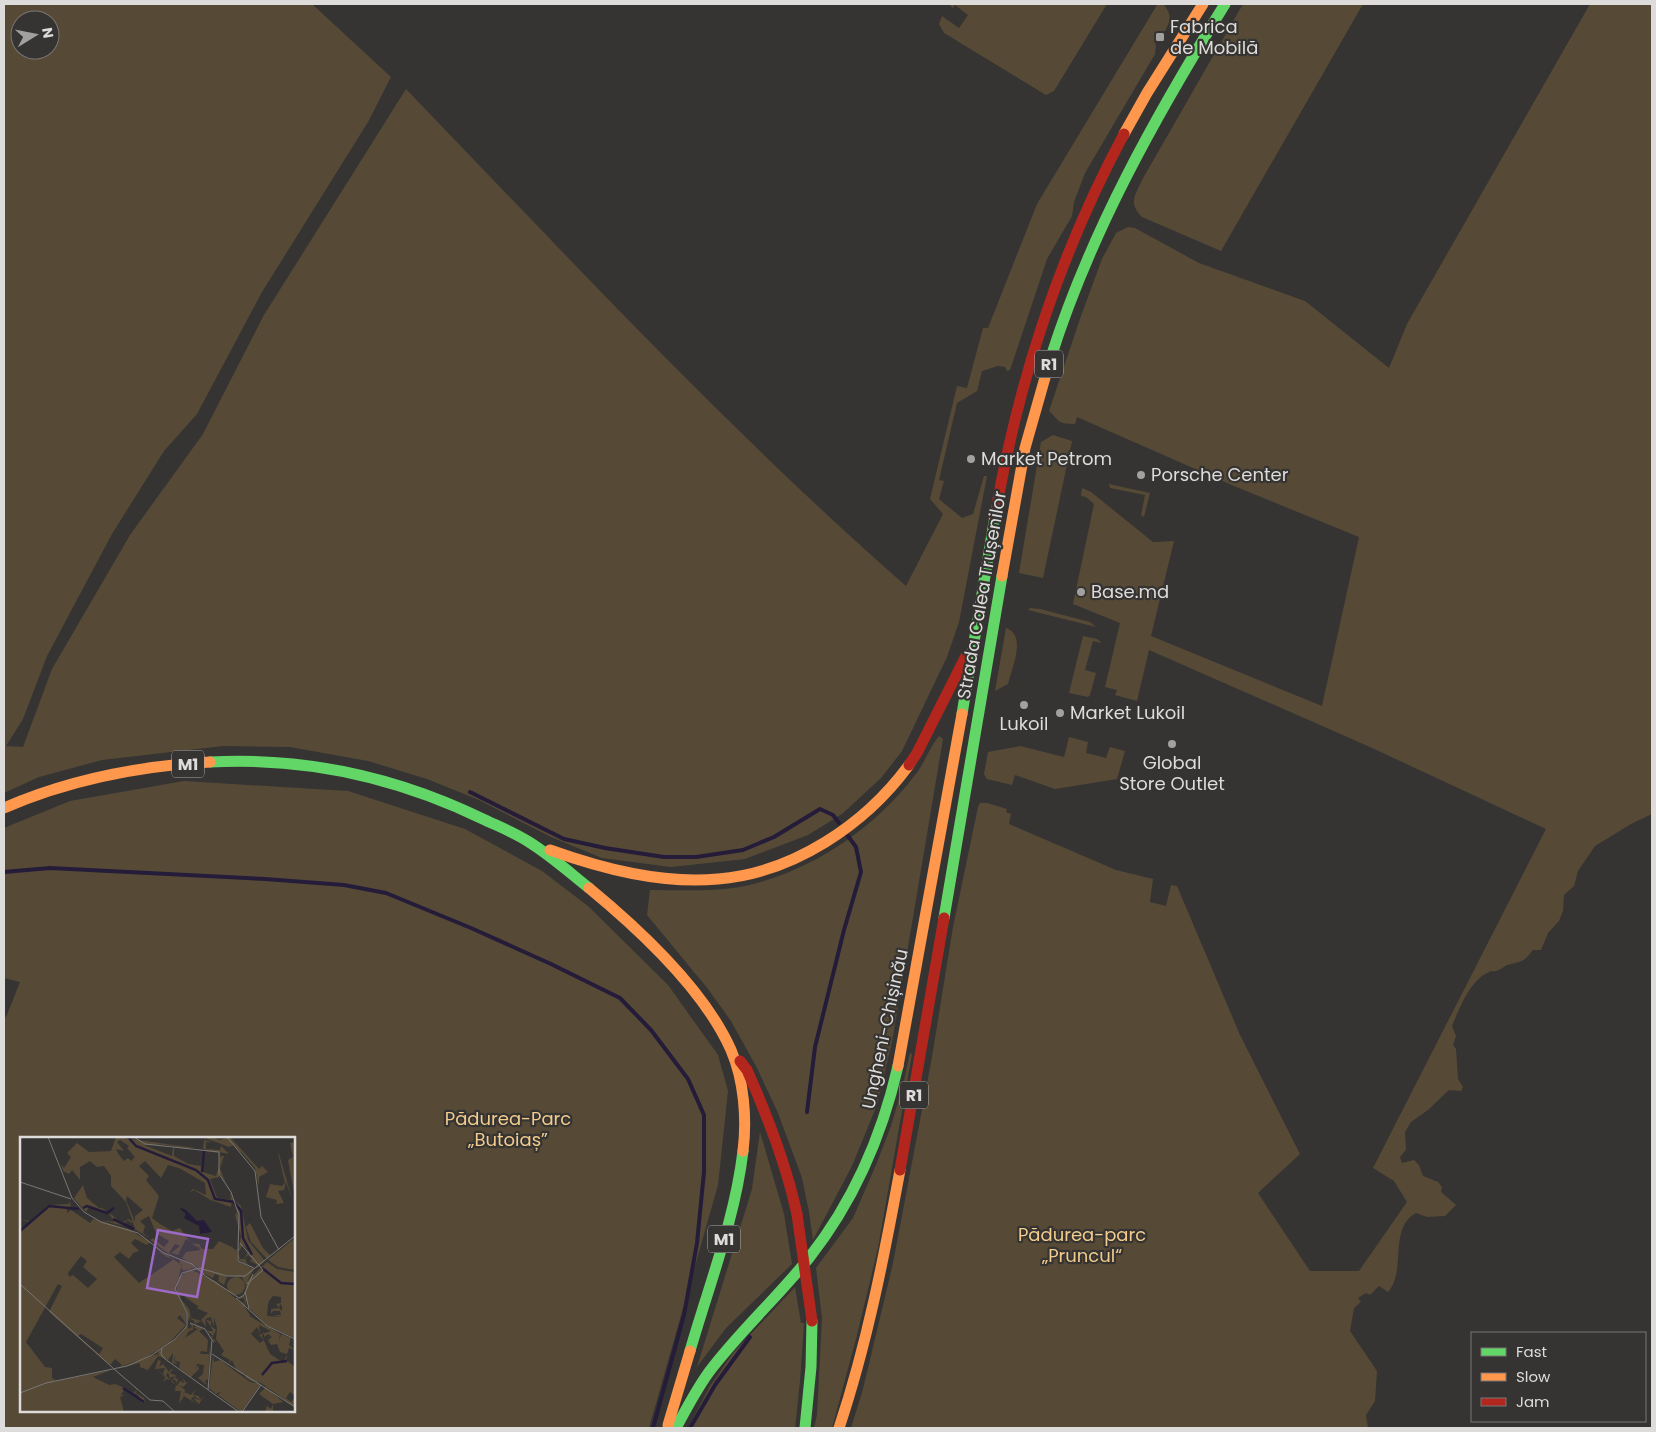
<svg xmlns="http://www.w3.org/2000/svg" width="1656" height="1432" font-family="Poppins,sans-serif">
	<rect width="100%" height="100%" fill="#353433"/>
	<g fill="#564a36" fill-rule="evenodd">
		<path d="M4,4H312L391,77L368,122L262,292L197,414L164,451L112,534L47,656L23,719L6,746L23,747L52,669L130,535L203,434L264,315L406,89C569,258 729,431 906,586L943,514L930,499L957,386L967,388L983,328H988L1037,204L1157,5H1164C1173,16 1170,21 1164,33L1159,31L1154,41L1156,45L1155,54L1085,173L1074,202L1072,216L1047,259L1010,370L1007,371L1005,367L998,366L982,371L977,391L957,403L939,480L944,481L939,499L962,518L973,514L984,476H987L959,622L947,657L902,751L881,778L842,814L808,835L745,859L671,867L602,858L551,837L479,800L427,779L368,761L290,747L223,746L102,760L39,777L4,793ZM20,20H50V50H20Z"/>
		<polygon points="949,4 962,4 965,5 966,4 1107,4 1054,91 1046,95 944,33 939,24 942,16 959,28 968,15 955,5 953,8"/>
		<path d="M1243,4H1363L1221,251L1142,217C1128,203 1135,196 1142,180Z"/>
		<path d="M1590,4H1652V814L1631,824L1595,846L1578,871L1574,886L1564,895L1563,911L1559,921L1548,933L1541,950H1533C1523,963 1521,961 1507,965C1503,967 1500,970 1496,971C1492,972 1492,970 1489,972C1470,980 1459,1009 1452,1026L1456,1036L1453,1045L1456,1049L1458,1079L1463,1087L1461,1091L1449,1090L1428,1110L1411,1122L1405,1132L1406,1150L1400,1157L1402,1163L1414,1160L1419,1165L1423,1176L1438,1182L1442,1187L1441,1192L1456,1205L1445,1216L1427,1217L1416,1213C1388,1228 1407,1271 1388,1292L1379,1286L1370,1295L1366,1293L1358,1298L1361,1302L1354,1308L1350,1331L1377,1371L1375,1401L1366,1415L1368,1428H851L863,1389L893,1263L932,1057L953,927L978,807L980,803H987L1007,809L1006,812L1011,814L1009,824L1116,870L1153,879L1150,902L1166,906L1171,885L1177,886L1240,1035L1300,1154L1258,1193L1310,1271H1359L1407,1202L1394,1181L1373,1168L1546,829L1370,747L1149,650L1137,701L1115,695L1117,690L1105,687L1120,623L1073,604L1094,504L1086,497L1081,496L1082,488L1091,492L1153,542L1174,541L1151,636L1322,706L1359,537L1234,486L1077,417L1075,424C1057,424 1060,421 1049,411L1081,316L1102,259L1116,233L1128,227L1135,228L1199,263L1305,301L1389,368L1407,324Z"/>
		<polygon points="1053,435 1072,441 1043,578 1019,573 1041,442"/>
		<polygon points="1109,484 1150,493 1144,517 1141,515 1145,495 1110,488"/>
		<polygon points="1030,608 1040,609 1090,622 1096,627 1028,610"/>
		<path d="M1006,628C1027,635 1012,668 1008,684L995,691Z"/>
		<polygon points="1083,636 1097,639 1102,643 1093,641 1085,670 1096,673 1090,695 1088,697 1069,693"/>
		<path d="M939,736L943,739L892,1042L877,1105L852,1166L813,1240L809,1212L802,1178L778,1113L757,1068L731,1021L708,989L647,915L650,890C681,890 715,892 745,886C812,871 874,829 915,775C925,763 929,748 939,736Z"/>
		<polygon points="1069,737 1088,742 1086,753 1106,758 1110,747 1125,751 1117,779 1055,789 1015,775 1012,785 987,779 984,774 988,752 1020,746 1064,757"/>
		<path d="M184,781L348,791L465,829L542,871L588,906L668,985L718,1055L728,1091L718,1185L649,1428H4V1019L7,1015L20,982L4,978V828L70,801ZM21,1138H294V1411H21Z"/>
		<polygon points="910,1053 912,1054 878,1248 856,1339 832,1428 814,1428 817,1415 822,1318 816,1268 853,1218 876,1165 891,1126 903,1085"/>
		<polygon points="760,1132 784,1214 792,1264 726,1328 697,1367 752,1189"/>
		<polygon points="795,1287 801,1323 804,1323 800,1381 795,1428 688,1428 710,1386 733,1353"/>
	</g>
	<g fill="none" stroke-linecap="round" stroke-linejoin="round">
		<g stroke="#251c39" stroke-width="4">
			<polyline points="470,792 564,839 605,848 664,857 696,857 743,850 774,837 820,809 833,815 839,823"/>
			<polyline points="4,872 50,868 265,879 344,885 386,893 471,928 551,964 620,998 651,1030 688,1079 704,1115 704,1172 697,1243 684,1315 653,1428"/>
			<polyline points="807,1112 815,1047 844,930 861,872 856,847 848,836"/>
			<polyline points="690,1428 715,1385 750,1337"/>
		</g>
		<g stroke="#63d668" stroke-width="11">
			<path d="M1050,360C1090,233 1155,117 1225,4"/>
			<polyline points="962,714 995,516"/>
			<path d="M210,762C305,757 399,778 485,820C500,827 515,833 529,842C550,855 569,872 589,888"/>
			<polyline points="944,918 1002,576"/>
			<path d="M690,1351C709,1285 735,1219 743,1151"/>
			<path d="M676,1428C686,1409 696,1390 709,1372C739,1332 777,1298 809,1258C853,1202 882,1136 898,1066"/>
			<polyline points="805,1428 811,1367 812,1321"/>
		</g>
		<g stroke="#ff974d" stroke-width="11">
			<polyline points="1124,134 1147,93 1203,4"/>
			<polyline points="1002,576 1025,448 1050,360"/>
			<path d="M4,808C68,780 140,766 210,762"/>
			<path d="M550,850C603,869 661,884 718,879C793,873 865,825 909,765"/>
			<path d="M589,888C640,930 704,989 731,1050C744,1080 747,1119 743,1151"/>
			<polyline points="898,1066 962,714"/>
			<polyline points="668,1425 690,1351"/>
			<path d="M839,1428C867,1344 884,1257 900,1170"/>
		</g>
		<g stroke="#b3261e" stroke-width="11">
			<path d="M995,516C1018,382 1059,255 1124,134"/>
			<polyline points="909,765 917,753 966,656"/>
			<path d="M740,1061L747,1070C768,1117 786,1164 797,1214"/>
			<polyline points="900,1170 944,918"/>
		</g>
		<polyline stroke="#b3261e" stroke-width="11" points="797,1214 812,1321"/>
	</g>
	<g fill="#a2a1a0" stroke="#363432" stroke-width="2">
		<rect x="1155" y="32" width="10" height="10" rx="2.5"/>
		<circle cx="971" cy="459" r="5"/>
		<circle cx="1141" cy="475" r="5"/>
		<circle cx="1081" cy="592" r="5"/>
		<circle cx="1024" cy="705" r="5"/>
		<circle cx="1060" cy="713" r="5"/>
		<circle cx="1172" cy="744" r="5"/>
	</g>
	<g text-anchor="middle" stroke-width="4.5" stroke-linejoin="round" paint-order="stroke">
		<g fill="#363432" stroke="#abaaa8" stroke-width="1">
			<rect x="1035" y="350.5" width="28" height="27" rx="4"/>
			<rect x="172" y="750.5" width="32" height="27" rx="4"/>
			<rect x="900" y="1081.5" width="28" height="27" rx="4"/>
			<rect x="708" y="1225.5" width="32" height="27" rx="4"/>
		</g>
		<g font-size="16" font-weight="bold" fill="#dddcda">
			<text x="1049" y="370">R1</text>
			<text x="188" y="770">M1</text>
			<text x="914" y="1101">R1</text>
			<text x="724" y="1245">M1</text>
		</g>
		<g font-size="18" fill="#dddcda" stroke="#363432" text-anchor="start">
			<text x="1170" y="33">Fabrica<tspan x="1170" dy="21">de Mobilă</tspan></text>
			<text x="981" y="465">Market Petrom</text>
			<text x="1151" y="481">Porsche Center</text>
			<text x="1091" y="598">Base.md</text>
			<text x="1070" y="719">Market Lukoil</text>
			<text x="1024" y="730" text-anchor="middle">Lukoil</text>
			<text x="1172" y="769" text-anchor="middle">Global<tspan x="1172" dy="21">Store Outlet</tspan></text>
		</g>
		<g font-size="18" fill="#dddcda" stroke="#363432">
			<text transform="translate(982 595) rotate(-80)" y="6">Strada Calea Trușenilor</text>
			<text transform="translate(885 1029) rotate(-78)" y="6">Ungheni-Chișinău</text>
		</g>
		<g font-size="18" fill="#f2cb8d" stroke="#363432">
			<text x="508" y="1125">Pădurea-Parc<tspan x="508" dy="21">„Butoiaș”</tspan></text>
			<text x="1082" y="1241">Pădurea-parc<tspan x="1082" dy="21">„Pruncul“</tspan></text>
		</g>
	</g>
	<g transform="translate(20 1137)">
		<rect width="275" height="275" fill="#353433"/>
		<path d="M96,0L175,11H154V19L168,27L181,29L183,14H178L189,13L183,12L184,3L192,5H186V12L200,13L201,9L209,17L193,14L200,16V21L201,19H204L200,31L199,16L185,14L182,35L196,39L199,29L212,61L221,69L228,103L245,124L238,130L236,131L238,128L230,124L232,122L228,118L225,122L228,128L218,122V116L220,122H225L228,113L223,108L218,116L221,99L215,78L217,75L220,83L219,78L212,62L211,70L194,64L189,56L194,65L174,53L169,56L173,52L186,58L185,46L159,31L148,28L141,41L125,24L119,29L129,39L126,43L139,59L132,81L140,87L152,94L160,91L171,106L179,107L182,112H193L199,104L212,110L217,114V124L234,132L227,144L247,125L257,132L275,135V201L246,188L230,172L226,163L225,170L231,180L260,197L259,205L261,197L271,201L269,208L275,213L269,211L267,217L260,215L257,207L251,208L248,204L251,205L248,203L252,200L248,197L244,200V195L242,199L250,217L264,226L266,219H267L266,223L275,230V259L270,255L266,261L271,265L275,260V270L241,246L231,244L225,240L226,236L224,238L217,234L212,223L208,227L210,223L201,218L204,214L196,202L197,191L194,180V190L191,180L187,181L186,183L191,184V189L196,193L192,201L196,204L193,206L191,199H193L187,194H193L190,188L185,182L186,190L181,183L188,176L176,171L179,170L161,157L160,161L169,172L171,181L181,184L175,187L174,184L171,182L170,179L168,185L167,174L156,156L159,140L170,132L197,145L223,168L220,164L225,167L224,161L218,162L224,158L226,163V148L222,140L202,138L207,140L204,148L198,144L199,139L195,137L193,141L172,131H179L173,127L176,130L163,134L159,123L170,126L162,121L166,115L180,113L178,109L177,110L166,102L158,118L151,116L160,109L155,107L149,116L154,119L149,117L130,103L133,101L144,110L149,104L136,96L129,79L120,84L125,89L123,96L130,102L115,92L113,85L112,86L107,83L103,88L113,91L79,83L94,85L89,76L69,70L66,75L57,65L54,61L63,48L67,61L79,71H82L92,78L102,86L108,82L113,85L106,65L91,49V39L84,29L77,30L70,24L60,30V43L52,33L49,37L43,34L41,26L44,31L51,20L47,16L57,6L69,15L91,14ZM100,3L109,9L107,11L115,20L111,24L108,21L104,24L99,18L96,12L104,14L97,5ZM136,7L154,9L156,10H153L152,19L124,8L145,9ZM199,35L209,52L211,63L197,61L190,42L199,40ZM107,59L123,73L115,79V85L106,63ZM253,159L261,160V166L256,167L259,171L260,167L262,169V174L259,171L251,172V177L253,174H260L261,178H253L261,180L247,179L248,166H250L248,165ZM239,188L251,194L239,198L244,203L240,206L231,197L237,190L240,196ZM193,0L199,3L210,0L239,32L242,29L248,35L239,40V49L235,31L224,18L213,8L209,10L185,1ZM275,5V61L268,23L273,20L270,6ZM258,16L259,17L273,65L266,45L264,53L258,54L264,66L256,67L257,63L246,60L250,47L262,49L265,46ZM50,63L51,72L47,71V76L51,73L70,86L73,82L108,92L130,105L127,108L115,102L111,106L119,114L113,116L109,122L100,115L94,120L119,146L153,123L151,121L147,120L141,116L135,110L162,128L155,154L166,175V187L160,178L157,181L166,188L149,206L125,221L99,230L102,228L95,222L90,228L64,206L29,175L42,149L38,147L6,205L25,230L32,231V241L36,243L32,245L91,233L73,240L89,248L95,247L105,251L113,255L117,254L115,251L117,253L116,256L124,261L125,265H124L122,266L118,258L113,255L111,258L113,255L105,251L101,258H105L100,260L104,275H0V93L9,85L0,82L10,84L28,68L49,67ZM61,119L67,124L63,130L77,142L68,151L53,138L49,140L48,136ZM61,197L83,211L79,217L58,199ZM230,86L243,111L250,118L247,122L231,105L226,90ZM275,101V133L258,130L248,123ZM207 149a9 9 0 1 1 18 0a9 9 0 1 1-18 0ZM170,187L173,188V193L169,194L165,201L178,192L174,191L176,189L183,192L179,194L188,203L187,215L181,214L180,217H189L191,203L188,196L191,202L188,242L185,244L188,249L178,241L183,237L184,228L177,227L176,232L178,228L179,232L171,240L159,231L160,225L155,224L154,218V224L158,227L152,226L153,216L148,223L138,219L128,233L120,230V226L96,232L137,217L138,219V215L135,217L158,200L167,189L169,192L172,190ZM193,218L194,225L200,223L230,245L241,247L221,275L198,258L202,254L196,257L189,251ZM138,223L141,224L139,230L143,227L149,235L151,232H153L150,236L155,238L156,239L155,241L158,242L157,246L154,242L152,244L156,247L157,249L160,244L164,246L163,241L166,246L169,244L163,250L159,248L165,253L163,260L164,255L171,258L176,252L172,250L176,252L173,258L179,259L180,263L184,259L179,267L173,261L180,263L174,259L171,262L177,267L164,259L159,267L161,254H155L156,247L151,245L155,239L150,241L148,235L146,239L151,243L147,242L144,244L143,243L146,241L137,233L145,239L143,236L145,231L135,232ZM246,250L263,265L253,267V275H245L247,269L251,272L253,267L239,257Z" fill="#564a36" fill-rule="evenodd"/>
		<path d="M160,72L161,71L166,73L177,84L184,83L192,95L180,97L179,89L164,81L166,77Z" fill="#251c39"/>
		<path fill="none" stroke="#251c39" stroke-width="2.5" d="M108,0L116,9L176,33L188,43L195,62L214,65L221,74L223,101L232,118M182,35L184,14M63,71L67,69L87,76L94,71M93,82L114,92M0,94L29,69L59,72M242,131L261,146L275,147M242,238L252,226L267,224M103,251L124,265"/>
		<path fill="none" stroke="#787776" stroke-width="1" d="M28,0L52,61L64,75L81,85L118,96L144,116L172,127L184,137M114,0L125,7L199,15V37L211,55L219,78L218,113M207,0L235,34L241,80L259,113M0,45L51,62M220,106L243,133L227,147M218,112V124L234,131M181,136L219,161L224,158L233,137M0,147L93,231M225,155L229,172M216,161L247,189L275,202M170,186L185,192L192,203L188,253M142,211L141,217L145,222L219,275M192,217L275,270M94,232L130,263L143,264L155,275M0,256L26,246L107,229L132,218L155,202L167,189V176L155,152L162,136L179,131L207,139H225L275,99M222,275L241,248"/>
		<path fill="#9d6ac8" fill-opacity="0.15" stroke="#9d6ac8" stroke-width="2.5" d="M138,93L188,102L177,160L127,151Z"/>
		<rect width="275" height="275" fill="none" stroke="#dddcda" stroke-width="2.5"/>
	</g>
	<rect width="1656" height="1432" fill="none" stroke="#dddcda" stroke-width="10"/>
	<rect x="1471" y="1332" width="175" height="90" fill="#363432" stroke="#797775"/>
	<rect x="1481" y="1348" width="25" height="8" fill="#63d668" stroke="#797775"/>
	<text x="1516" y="1357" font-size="15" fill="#dddcda">Fast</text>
	<rect x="1481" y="1373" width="25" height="8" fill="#ff974d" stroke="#797775"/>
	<text x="1516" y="1382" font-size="15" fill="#dddcda">Slow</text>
	<rect x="1481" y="1398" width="25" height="8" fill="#b3261e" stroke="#797775"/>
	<text x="1516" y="1407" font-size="15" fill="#dddcda">Jam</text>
	<g transform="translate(35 35) rotate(80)"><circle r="24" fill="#363432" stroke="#797775"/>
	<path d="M0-4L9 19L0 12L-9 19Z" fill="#a2a1a0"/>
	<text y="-8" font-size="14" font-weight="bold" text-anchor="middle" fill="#dddcda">N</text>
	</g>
</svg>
